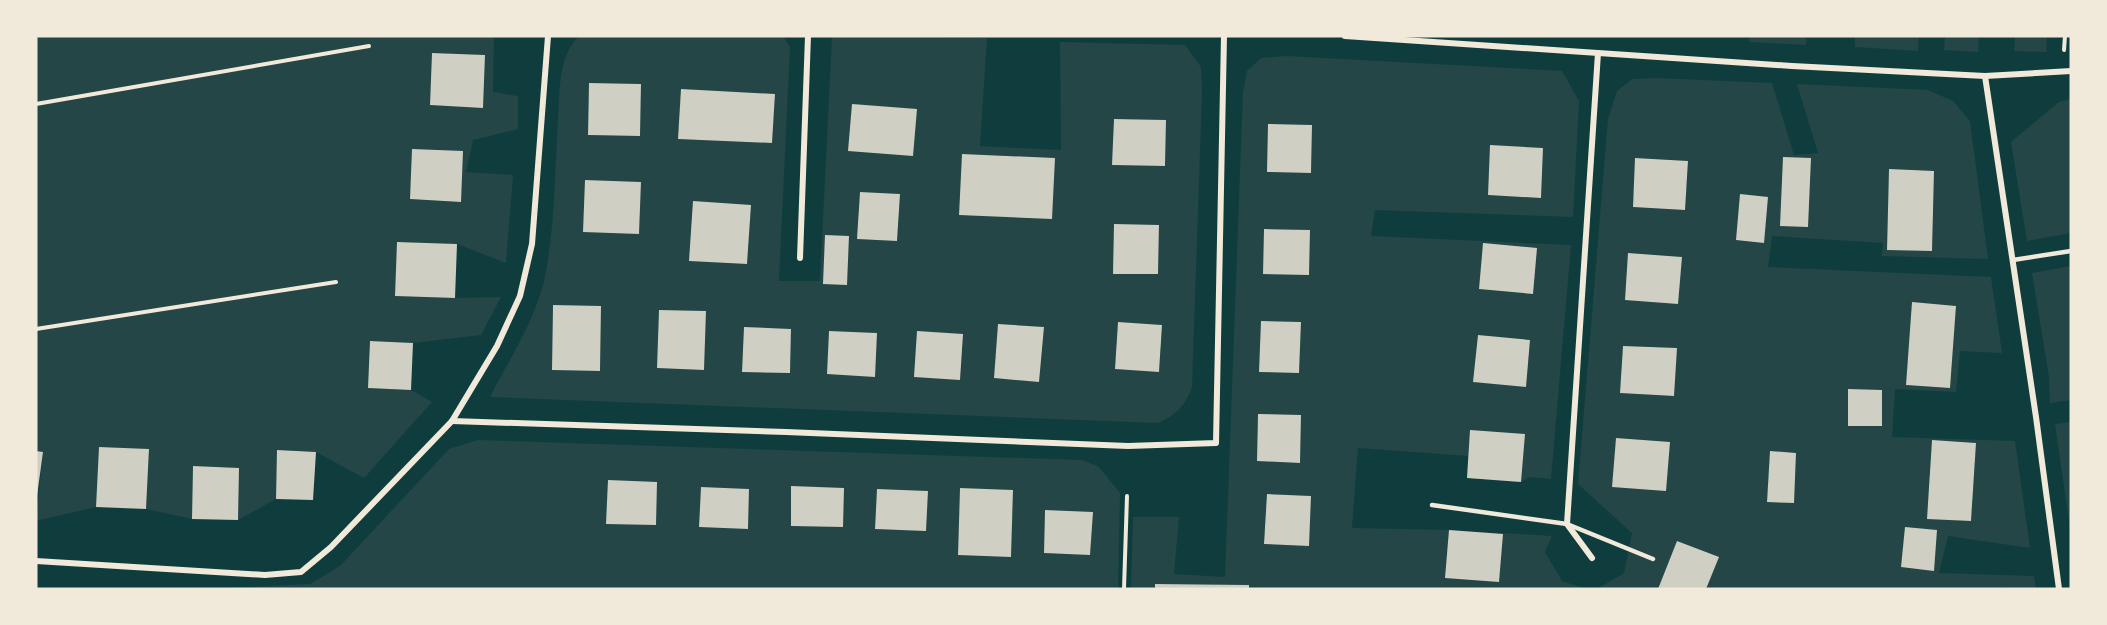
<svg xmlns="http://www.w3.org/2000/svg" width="2107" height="625" font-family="Merriweather,serif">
	<rect width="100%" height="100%" fill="#0f3d3e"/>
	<g fill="#244646" fill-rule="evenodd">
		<path d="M36,36H494L493,92L518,96V129L473,140L466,172L513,175L506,263L457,244L398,242L395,296L455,298L501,297L481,335L413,343L370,341L368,388L411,390L432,402L364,478L316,452L278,450L276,499L238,520L235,468L193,466L192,519L146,509L149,449L99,447L96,507L36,521L43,452L36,451ZM432,53L485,55L483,107L430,105ZM413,149L461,202L410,199Z"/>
		<path d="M579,36H783L790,47L779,281H820L832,36L987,38L980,146L1061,150L1060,42L1185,45L1201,67L1202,93L1192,387C1185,406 1176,415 1158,423L490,397C509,360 534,322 544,281C555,232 555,168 558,118C560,91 558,56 579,36ZM589,83L641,84L640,136L588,135ZM681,89L775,94L772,143L679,139ZM1114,119L1166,120L1165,166L1113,165ZM962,154L1054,158L959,214ZM585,180L641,182L639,234ZM860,192L900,194L897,241L858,239ZM751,205L747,264L690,261ZM1159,225L1158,274H1113ZM553,305L601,307L600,371L552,370ZM659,310L706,311L704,370L657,368ZM1118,322L1162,325L1159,371L1115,369ZM998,324L1044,327L1039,382L994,378ZM744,327L791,329L790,373L742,372ZM829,331L877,333L827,374Z"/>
		<polygon points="1749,36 1806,36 1806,45 1749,42"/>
		<polygon points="1855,36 1919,36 1918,51 1855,47"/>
		<polygon points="1945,36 1979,36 1978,52 1944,50"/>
		<polygon points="2015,36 2047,36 2046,52 2014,51"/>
		<path d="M1287,56L1562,71L1579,101L1573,217L1375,210L1371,236L1571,245L1551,479L1529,477L1521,482L1467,478L1468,456L1358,448L1352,528L1449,530L1552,536L1545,552L1562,581L1587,589H1249L1248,585L1155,584V589H1131L1133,517H1179L1174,574L1225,577L1243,92L1247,71L1261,58ZM1268,124L1312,125L1311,173L1268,172ZM1490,146L1543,148L1541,198L1488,195ZM1264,229L1310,230L1309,275L1263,274ZM1483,243L1533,294L1479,289ZM1261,321L1301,322L1299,373L1260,372ZM1478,335L1530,340L1526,387L1474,382ZM1258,415H1301L1300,463L1257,461ZM1267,494L1311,496L1264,543Z"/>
		<path d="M1657,78L1772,83L1794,155L1818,153L1797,84L1928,90L1953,101L1970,121L1988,259L1882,256L1883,243L1772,236L1768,267L1991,277L2002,353L1960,351L1956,392L1895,389L1892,437L2015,441L2030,548L1948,536L1939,573L2034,576L2036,589H2009L2008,587L1998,589H1706L1718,557L1677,541L1658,589H1597L1624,573L1632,533L1578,484L1608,119L1617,91L1632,79ZM1636,158L1688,161L1685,210L1633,207ZM1889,170L1934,171L1932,251L1887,249ZM1629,253L1682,257L1625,300ZM1912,303L1956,306L1950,388L1906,385ZM1623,346L1676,348L1674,396L1620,393ZM1848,390H1882V426H1848ZM1616,438L1669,442H1670L1612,486ZM1932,440L1976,443L1971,521L1927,518ZM1770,451L1796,453L1793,503L1767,501Z"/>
		<polygon points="2071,99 2071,233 2027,241 2011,142 2059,102"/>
		<polygon points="2071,266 2071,400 2050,403 2049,377 2032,273"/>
		<polygon points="2071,422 2071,534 2055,424"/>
		<path d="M478,440L1082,460L1098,466L1120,493L1118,589H208L310,584L340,566L449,449ZM701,487L749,489L748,529L699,527ZM960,488L1013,490L1011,556L958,554ZM877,489L928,491L926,530L875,529ZM1045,510L1092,512L1090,554L1044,553Z"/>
	</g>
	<g fill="#cfcfc3">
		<polygon points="432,53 485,55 483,108 430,105"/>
		<polygon points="589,83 641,84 640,136 588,135"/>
		<polygon points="681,89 775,94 772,143 678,139"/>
		<polygon points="852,104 917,109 913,156 848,151"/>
		<polygon points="1114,119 1166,120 1165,166 1112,165"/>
		<polygon points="1268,124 1312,125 1311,173 1267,172"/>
		<polygon points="1490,145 1543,148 1541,198 1488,195"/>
		<polygon points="412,149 463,151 461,202 410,199"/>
		<polygon points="962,154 1055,158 1052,219 959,215"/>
		<polygon points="1783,157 1811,158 1808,227 1780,226"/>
		<polygon points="1635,158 1688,161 1685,210 1633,207"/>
		<polygon points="1889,169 1934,171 1932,251 1887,250"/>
		<polygon points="585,180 641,182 639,234 583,232"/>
		<polygon points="860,192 900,194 897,241 857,239"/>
		<polygon points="1740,194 1768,197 1764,243 1736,240"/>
		<polygon points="693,201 751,205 747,264 689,261"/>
		<polygon points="1114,224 1159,225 1158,274 1113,274"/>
		<polygon points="1264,229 1310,230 1309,275 1263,274"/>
		<polygon points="825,235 849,236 847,285 823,284"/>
		<polygon points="397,242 457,244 455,298 395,296"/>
		<polygon points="1483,243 1537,248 1533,294 1479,289"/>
		<polygon points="1628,253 1682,257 1678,304 1625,300"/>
		<polygon points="1912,302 1956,306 1950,388 1906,385"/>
		<polygon points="553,305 601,306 600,371 552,370"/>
		<polygon points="659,310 706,311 704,370 657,368"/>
		<polygon points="1261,321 1301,322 1299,373 1259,372"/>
		<polygon points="1118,322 1162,325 1159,372 1115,369"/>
		<polygon points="998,324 1044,327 1039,382 994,378"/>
		<polygon points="744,327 791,329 790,373 742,372"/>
		<polygon points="829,331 877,333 875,377 827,374"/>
		<polygon points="917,331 963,334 960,380 914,377"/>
		<polygon points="1478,335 1530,340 1526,387 1473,382"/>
		<polygon points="370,341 413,343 411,390 368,388"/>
		<polygon points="1623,346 1677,348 1674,396 1620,393"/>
		<polygon points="1848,389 1882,390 1882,426 1848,426"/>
		<polygon points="1258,414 1301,415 1300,463 1257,461"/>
		<polygon points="1470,430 1525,434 1521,482 1467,478"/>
		<polygon points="1616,438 1670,442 1666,491 1612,487"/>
		<polygon points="1932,440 1976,443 1971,521 1927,519"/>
		<polygon points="99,447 149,449 146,509 96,507"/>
		<polygon points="277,450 316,452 313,500 276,499"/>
		<polygon points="36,451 43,452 37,496 36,496"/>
		<polygon points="1770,451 1796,453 1794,503 1767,502"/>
		<polygon points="193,466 239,468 238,520 192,519"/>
		<polygon points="608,480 657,482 656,525 606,524"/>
		<polygon points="791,486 844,488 843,527 791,526"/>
		<polygon points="701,487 749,489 748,529 699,527"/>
		<polygon points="960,488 1013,490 1011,557 958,555"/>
		<polygon points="877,489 928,491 926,531 875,529"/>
		<polygon points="1267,494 1311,496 1309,546 1264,544"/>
		<polygon points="1045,510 1093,512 1090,555 1044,553"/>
		<polygon points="1905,527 1937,530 1934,571 1901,567"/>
		<polygon points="1449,530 1503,534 1499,582 1445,578"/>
		<polygon points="1677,541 1719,557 1706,589 1658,589"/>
		<polygon points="1155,584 1249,585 1249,589 1155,589"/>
	</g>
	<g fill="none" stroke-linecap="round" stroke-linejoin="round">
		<g stroke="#f1e9da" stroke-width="4">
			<polyline points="2064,50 2065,36"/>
			<polyline points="36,104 369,46"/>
			<polyline points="36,329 336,282"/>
			<polyline points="1124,589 1127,496"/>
		</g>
		<g stroke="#f1e9da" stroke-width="4.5">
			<polyline points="2013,260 2071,251"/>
			<polyline points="1432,505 1567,524 1653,559"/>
		</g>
		<g stroke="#f1e9da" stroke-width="6">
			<polyline points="1345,36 1792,66 1985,76 2071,71"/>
			<polyline points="1985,76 2036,417 2059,589"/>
			<polyline points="800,258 808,36"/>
			<polyline points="452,421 786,432 1128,446 1216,443 1224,36"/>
			<polyline points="1592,558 1567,524 1598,53"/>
			<polyline points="36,561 265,575 301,572 331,547 452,421 497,346 520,296 532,244 548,36"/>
		</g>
	</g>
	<rect width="2107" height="625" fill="none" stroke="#f1e9da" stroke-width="75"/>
</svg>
